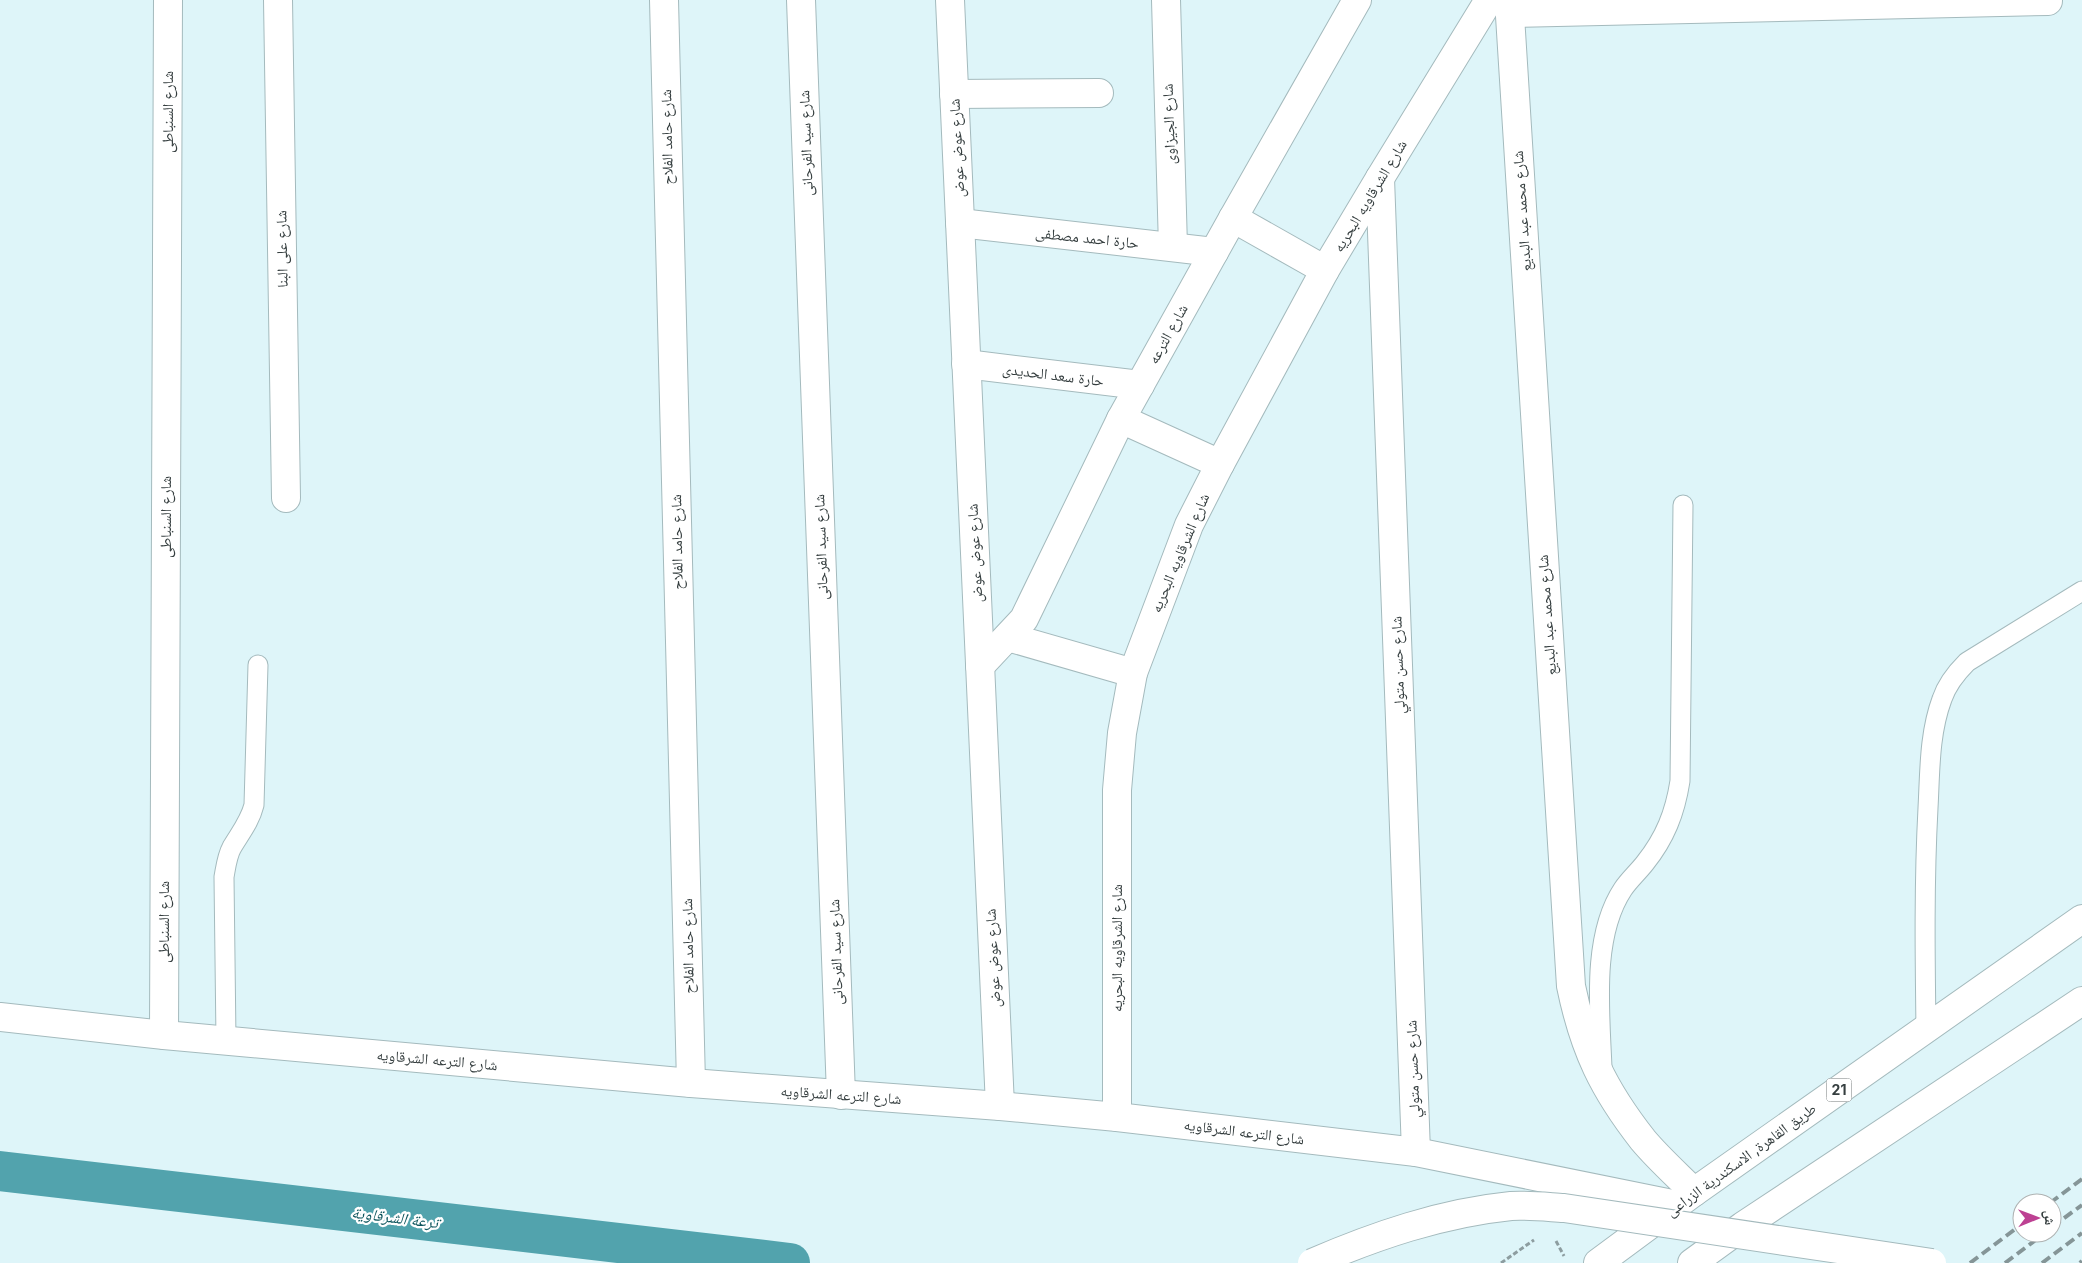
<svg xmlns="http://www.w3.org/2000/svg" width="2082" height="1263" font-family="Inter,'Noto Naskh Arabic',sans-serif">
	<rect width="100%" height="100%" fill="#def5f9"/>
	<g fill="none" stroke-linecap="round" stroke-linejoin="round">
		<polyline stroke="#52a3ad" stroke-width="40" points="0,1171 790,1263"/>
		<defs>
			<g id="service">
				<path d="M1926,1029C1925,955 1924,882 1928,808C1930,772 1929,734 1942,699C1947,684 1956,673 1967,662L2082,591"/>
				<path d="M226,1040L224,877C226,866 227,856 232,847C241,832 250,821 254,805L258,665"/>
				<path d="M1602,1068C1600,1013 1591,937 1623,889C1629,880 1638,872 1645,863C1665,838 1675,813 1680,781L1683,505"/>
			</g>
			<g id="minor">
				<polyline points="278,0 286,498"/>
				<polyline points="664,0 691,1083"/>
				<polyline points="801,0 841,1095"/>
				<polyline points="950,0 1000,1106"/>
				<polyline points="1166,0 1173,247"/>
				<path d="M1509,0L1571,986C1584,1049 1603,1089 1643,1140C1658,1158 1677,1175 1694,1192"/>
				<polyline points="1510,13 2048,1"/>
				<polyline points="954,94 1099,93"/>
				<polyline points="1380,178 1416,1152"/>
				<polyline points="1233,218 1325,270"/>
				<polyline points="960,223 1214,252"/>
				<polyline points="966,364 1140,385"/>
				<polyline points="1121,419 1220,464"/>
				<polyline points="1008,637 1133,673"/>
				<polyline points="980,666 1024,619 1121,419 1233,218 1357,0"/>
				<polyline points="0,1017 164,1035 691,1083 1000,1106 1117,1117 1416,1152 1677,1205"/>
				<polyline points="164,1035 168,0"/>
				<polyline points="1117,1117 1117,790 1122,733 1133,673 1189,525 1220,464 1325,270 1380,178 1489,0"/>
			</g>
			<g id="trunk">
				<polyline points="1598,1263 1694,1192 2082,919"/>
				<polyline points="1692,1263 1743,1226 2082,1001"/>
			</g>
		</defs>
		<use href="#service" stroke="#a4babd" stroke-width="21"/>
		<use href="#minor" stroke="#a4babd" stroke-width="30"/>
		<use href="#trunk" stroke="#a4babd" stroke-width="30"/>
		<g stroke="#8d9da0" stroke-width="3" stroke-dasharray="5 2.5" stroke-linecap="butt">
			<polyline points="1556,1241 1564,1256"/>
			<polyline points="1501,1263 1534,1240"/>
		</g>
		<use href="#service" stroke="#fff" stroke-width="19"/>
		<use href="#minor" stroke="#fff" stroke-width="28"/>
		<use href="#trunk" stroke="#fff" stroke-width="28"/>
		<g stroke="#859597" stroke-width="4" stroke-dasharray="10 5" stroke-linecap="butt">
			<polyline points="2050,1203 2082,1179"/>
			<polyline points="2052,1227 2082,1205"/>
			<polyline points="1970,1263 2022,1224"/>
			<polyline points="2005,1263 2045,1233"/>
			<polyline points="2042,1263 2082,1233"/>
			<polyline points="2080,1263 2082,1261"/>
		</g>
		<defs>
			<path id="trunk-bridge" d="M1312,1263C1375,1236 1441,1213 1511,1206C1528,1205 1547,1207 1564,1208L1932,1263"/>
		</defs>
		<use href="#trunk-bridge" stroke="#a4babd" stroke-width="30" stroke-linecap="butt"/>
		<use href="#trunk-bridge" stroke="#fff" stroke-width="28"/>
	</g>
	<g text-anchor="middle" stroke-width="4.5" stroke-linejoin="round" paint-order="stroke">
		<rect fill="#fff" stroke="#727879" stroke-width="1" x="1826.5" y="1078.5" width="25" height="23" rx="4"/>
		<g font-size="14" font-weight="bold" fill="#353e3f">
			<text x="1839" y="1095">21</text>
		</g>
		<g font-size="15" fill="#353e3f" stroke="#fff">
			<text transform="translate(168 112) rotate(-90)" y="5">شارع السنباطى</text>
			<text transform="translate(1169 124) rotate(-92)" y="5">شارع الجيزاوى</text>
			<text transform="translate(667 137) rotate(-91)" y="5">شارع حامد الفلاح</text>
			<text transform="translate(806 143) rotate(-92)" y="5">شارع سيد الفرحانى</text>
			<text transform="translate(957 148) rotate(-93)" y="5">شارع عوض عوض</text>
			<text transform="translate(1370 196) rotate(-59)" y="5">شارع الشرقاويه البحريه</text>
			<text transform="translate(1522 211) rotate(-94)" y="5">شارع محمد عبد البديع</text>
			<text transform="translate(1087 238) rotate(6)" y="5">حارة احمد مصطفى</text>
			<text transform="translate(282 249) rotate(-91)" y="5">شارع على البنا</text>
			<text transform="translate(1168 334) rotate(-61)" y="5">شارع الترعه</text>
			<text transform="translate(1053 375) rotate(7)" y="5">حارة سعد الحديدى</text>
			<text transform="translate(166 517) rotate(-90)" y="5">شارع السنباطى</text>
			<text transform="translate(677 542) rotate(-91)" y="5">شارع حامد الفلاح</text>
			<text transform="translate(821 547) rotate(-92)" y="5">شارع سيد الفرحانى</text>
			<text transform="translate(975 553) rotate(-93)" y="5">شارع عوض عوض</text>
			<text transform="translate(1180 553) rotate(-67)" y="5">شارع الشرقاويه البحريه</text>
			<text transform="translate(1547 615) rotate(-94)" y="5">شارع محمد عبد البديع</text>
			<text transform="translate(1398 665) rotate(-92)" y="5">شارع حسن متولي</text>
			<text transform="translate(164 922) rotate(-90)" y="5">شارع السنباطى</text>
			<text transform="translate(688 946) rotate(-91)" y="5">شارع حامد الفلاح</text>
			<text transform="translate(1117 948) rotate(-90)" y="5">شارع الشرقاويه البحريه</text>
			<text transform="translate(836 952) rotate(-92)" y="5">شارع سيد الفرحانى</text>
			<text transform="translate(993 958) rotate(-93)" y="5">شارع عوض عوض</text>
			<text transform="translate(437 1060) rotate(5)" y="5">شارع الترعه الشرقاويه</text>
			<text transform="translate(1413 1069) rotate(-92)" y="5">شارع حسن متولي</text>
			<text transform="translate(841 1095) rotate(4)" y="5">شارع الترعه الشرقاويه</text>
			<text transform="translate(1244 1132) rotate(7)" y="5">شارع الترعه الشرقاويه</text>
			<text transform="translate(1741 1160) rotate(-36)" y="5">طريق القاهرة, الاسكندرية الزراعى</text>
		</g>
		<g font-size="16" font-style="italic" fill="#0b545c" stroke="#fff">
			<text transform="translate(395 1217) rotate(7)" y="6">ترعة الشرقاوية</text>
		</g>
	</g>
	<g transform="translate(2037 1218) rotate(89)"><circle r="24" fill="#ffffff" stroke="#aeb2b2"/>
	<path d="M0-4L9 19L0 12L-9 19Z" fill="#bd4193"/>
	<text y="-8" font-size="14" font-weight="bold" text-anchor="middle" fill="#353e3f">ش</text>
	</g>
</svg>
